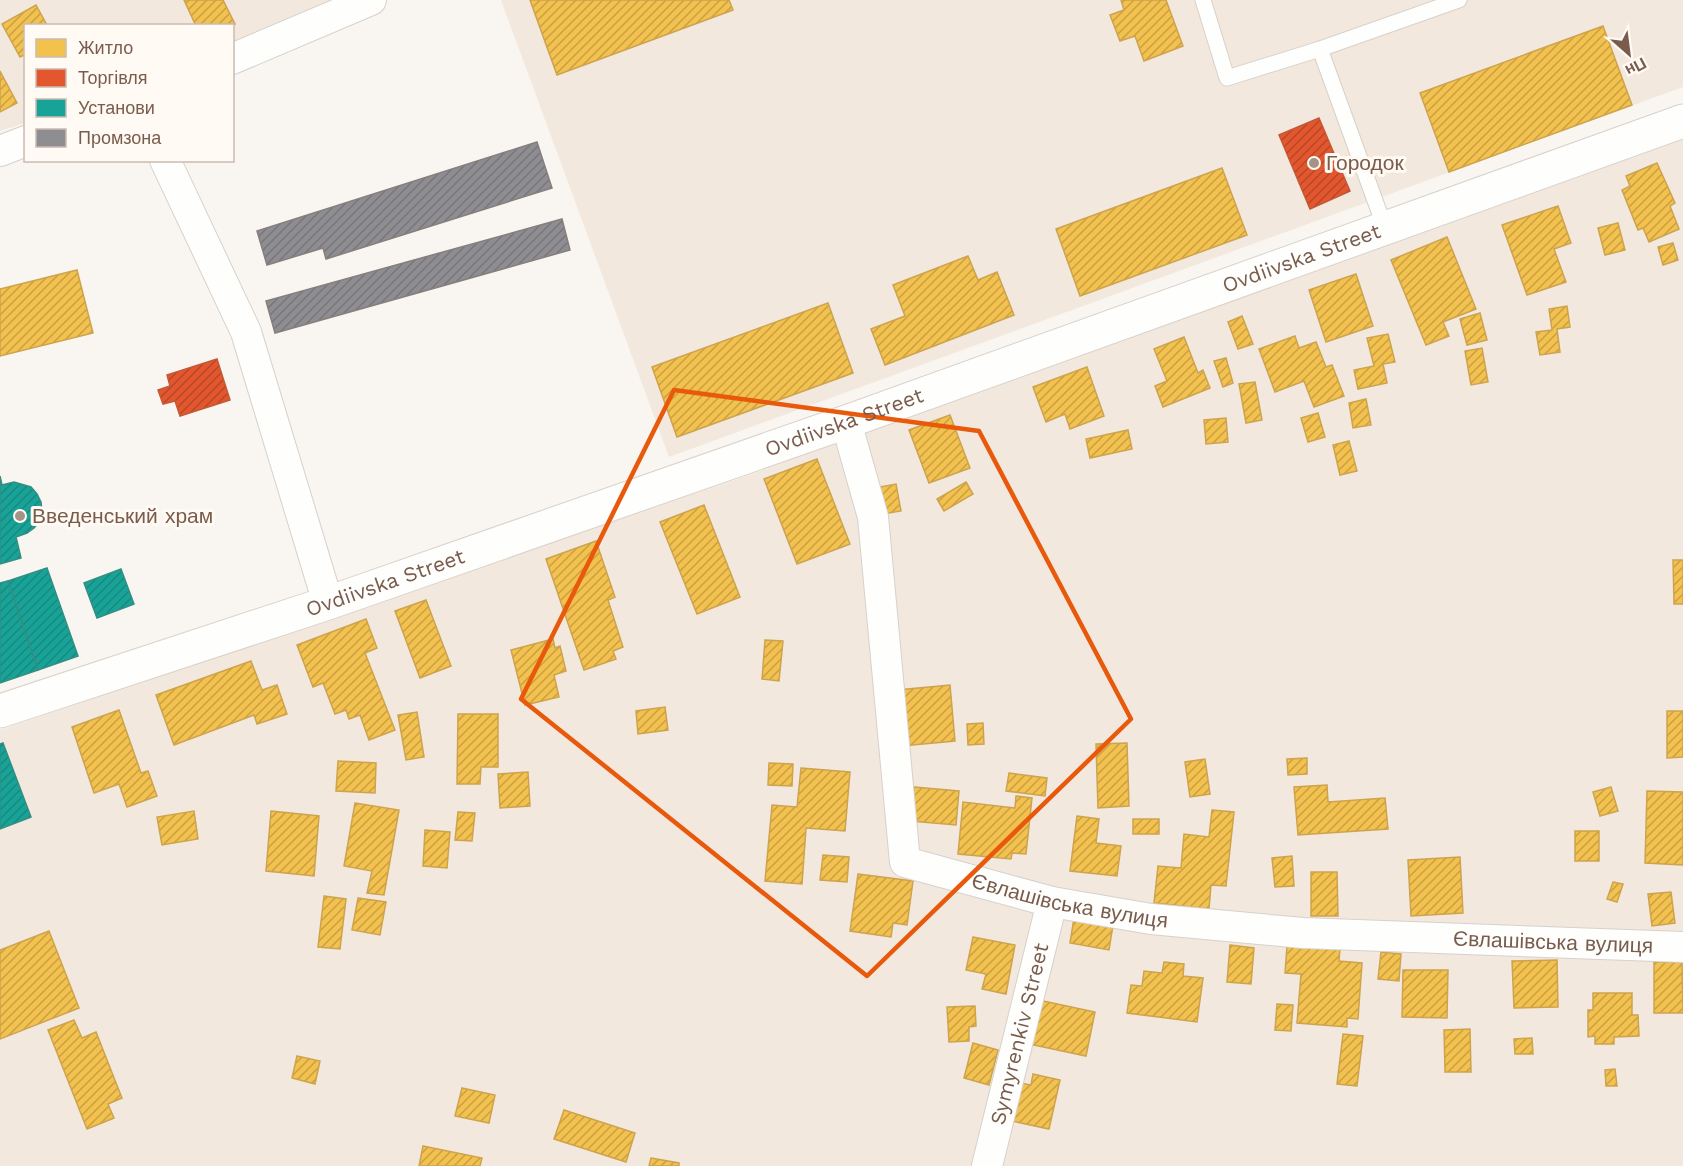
<svg xmlns="http://www.w3.org/2000/svg" width="1683" height="1166" font-family="'Work Sans',sans-serif">
	<defs>
		<pattern id="homes-hatch" width="6" height="6" patternUnits="userSpaceOnUse" patternTransform="scale(1.5)"><rect width="6" height="6" fill="#f2c14e"/><path d="M-1 1l2-2M0 6l6-6M5 7l2-2" fill="none" stroke="#c9a043"/></pattern>
		<pattern id="shops-hatch" width="6" height="6" patternUnits="userSpaceOnUse" patternTransform="scale(1.5)"><rect width="6" height="6" fill="#e4572e"/><path d="M-1 1l2-2M0 6l6-6M5 7l2-2" fill="none" stroke="#b44828"/></pattern>
		<pattern id="public-hatch" width="6" height="6" patternUnits="userSpaceOnUse" patternTransform="scale(1.5)"><rect width="6" height="6" fill="#17a398"/><path d="M-1 1l2-2M0 6l6-6M5 7l2-2" fill="none" stroke="#1a887e"/></pattern>
		<pattern id="industry-hatch" width="6" height="6" patternUnits="userSpaceOnUse" patternTransform="scale(1.5)"><rect width="6" height="6" fill="#8d8d92"/><path d="M-1 1l2-2M0 6l6-6M5 7l2-2" fill="none" stroke="#787679"/></pattern>
	</defs>
	<rect width="100%" height="100%" fill="#f9f5f0"/>
	<g fill="#f2e8de">
		<polygon points="0,0 334,0 233,43 232,26 26,26 25,123 0,131"/>
		<polygon points="501,0 1683,0 1683,87 669,457"/>
		<polygon points="1683,136 1683,1166 0,1166 0,730 755,473"/>
	</g>
	<g fill="url(#homes-hatch)" stroke="#cea34e" stroke-width="1.5">
		<polygon points="184,0 223,0 235,24 196,26"/>
		<polygon points="530,0 729,0 733,10 557,75"/>
		<polygon points="1121,0 1166,0 1183,46 1144,61 1135,36 1120,41 1110,15 1124,10"/>
		<polygon points="36,5 47,25 26,26 26,54 20,57 2,24"/>
		<polygon points="1603,26 1632,105 1449,172 1420,93"/>
		<polygon points="0,71 17,103 0,112"/>
		<polygon points="1657,163 1675,203 1670,206 1679,229 1649,242 1643,228 1638,230 1622,190 1630,186 1626,176"/>
		<polygon points="1222,168 1247,235 1080,296 1056,229"/>
		<polygon points="1558,206 1571,243 1554,249 1566,282 1527,295 1502,225"/>
		<polygon points="1618,223 1625,250 1605,255 1598,228"/>
		<polygon points="1447,237 1476,309 1443,322 1449,336 1426,345 1391,260"/>
		<polygon points="1673,243 1678,260 1663,265 1658,247"/>
		<polygon points="968,256 978,280 997,272 1014,315 885,365 871,329 905,316 893,285"/>
		<polygon points="77,270 93,333 0,356 0,289"/>
		<polygon points="1356,274 1373,326 1326,342 1309,290"/>
		<polygon points="828,303 853,373 677,437 652,367"/>
		<polygon points="1567,306 1570,327 1557,329 1560,352 1540,355 1536,332 1552,330 1549,309"/>
		<polygon points="1480,313 1487,340 1467,345 1460,319"/>
		<polygon points="1242,316 1253,344 1238,349 1228,322"/>
		<polygon points="1388,334 1395,362 1383,364 1387,383 1358,389 1354,370 1374,366 1367,338"/>
		<polygon points="1295,336 1299,348 1316,342 1326,367 1332,365 1344,396 1314,407 1304,381 1275,392 1259,349"/>
		<polygon points="1184,337 1198,373 1203,370 1210,388 1163,407 1155,386 1167,381 1154,349"/>
		<polygon points="1482,348 1488,382 1471,385 1465,351"/>
		<polygon points="1226,358 1233,383 1223,387 1214,361"/>
		<polygon points="1087,367 1104,416 1070,429 1065,414 1046,422 1033,387"/>
		<polygon points="1255,382 1262,420 1246,423 1239,384"/>
		<polygon points="1366,399 1371,425 1353,428 1349,403"/>
		<polygon points="1318,413 1325,437 1308,442 1301,418"/>
		<polygon points="950,415 970,468 929,483 909,430"/>
		<polygon points="1226,418 1228,442 1206,444 1204,420"/>
		<polygon points="1128,430 1132,449 1090,458 1086,439"/>
		<polygon points="1349,441 1357,471 1340,475 1333,445"/>
		<polygon points="817,459 850,544 797,564 764,479"/>
		<polygon points="966,482 973,494 944,511 937,499"/>
		<polygon points="896,484 901,511 878,515 874,488"/>
		<polygon points="704,505 740,597 697,614 660,522"/>
		<polygon points="596,541 615,597 608,600 623,647 613,651 616,659 584,670 546,559"/>
		<polygon points="1673,560 1683,560 1683,604 1674,604"/>
		<polygon points="426,600 451,666 420,678 395,611"/>
		<polygon points="366,619 377,648 365,653 395,730 369,740 360,715 349,719 346,710 335,714 323,683 313,687 297,645"/>
		<polygon points="553,639 555,648 560,646 566,671 554,675 559,697 525,705 511,650"/>
		<polygon points="765,640 783,641 779,681 762,679"/>
		<polygon points="251,661 262,690 277,685 287,714 257,724 254,715 174,745 156,695"/>
		<polygon points="950,685 955,741 902,746 897,690"/>
		<polygon points="665,707 668,730 638,734 636,711"/>
		<polygon points="119,710 141,773 148,771 157,796 127,807 119,784 94,793 72,727"/>
		<polygon points="1667,711 1683,711 1683,757 1667,758"/>
		<polygon points="417,712 424,757 406,760 398,715"/>
		<polygon points="458,714 498,714 498,767 481,767 480,784 457,784"/>
		<polygon points="983,723 984,744 968,745 967,724"/>
		<polygon points="1127,743 1129,806 1098,808 1096,744"/>
		<polygon points="1307,758 1307,774 1288,775 1287,759"/>
		<polygon points="1205,759 1210,794 1190,797 1185,762"/>
		<polygon points="338,761 376,763 375,793 336,791"/>
		<polygon points="769,763 793,764 792,786 768,785"/>
		<polygon points="801,768 850,772 845,831 806,828 802,884 765,881 772,805 797,807"/>
		<polygon points="528,772 530,806 500,808 498,774"/>
		<polygon points="1009,773 1047,778 1045,796 1006,791"/>
		<polygon points="1327,785 1328,802 1385,798 1388,829 1298,835 1294,787"/>
		<polygon points="914,787 959,791 956,825 911,821"/>
		<polygon points="1611,787 1618,811 1600,816 1593,792"/>
		<polygon points="1647,791 1683,792 1683,865 1645,863"/>
		<polygon points="1016,796 1032,798 1026,854 1012,853 1011,859 958,854 963,802 1015,808"/>
		<polygon points="355,803 399,810 384,895 367,893 372,871 344,866"/>
		<polygon points="1212,810 1234,812 1226,886 1211,885 1209,909 1154,903 1158,866 1181,868 1184,834 1209,837"/>
		<polygon points="194,811 198,839 162,845 157,817"/>
		<polygon points="271,811 319,816 314,876 266,871"/>
		<polygon points="458,812 475,813 472,841 455,840"/>
		<polygon points="1077,816 1099,819 1096,843 1121,846 1117,876 1070,871"/>
		<rect x="1133" y="819" width="26" height="15"/>
		<polygon points="425,830 450,832 447,868 423,866"/>
		<rect x="1575" y="831" width="24" height="30"/>
		<polygon points="823,855 849,857 847,882 820,880"/>
		<polygon points="1292,856 1294,886 1275,887 1272,858"/>
		<polygon points="1460,857 1463,913 1411,916 1408,860"/>
		<polygon points="1311,872 1337,872 1338,916 1311,916"/>
		<polygon points="858,874 913,881 907,925 893,923 891,937 850,931"/>
		<polygon points="1613,882 1623,884 1617,902 1607,899"/>
		<polygon points="1671,892 1675,923 1652,926 1648,894"/>
		<polygon points="324,896 346,899 340,949 318,947"/>
		<polygon points="358,898 386,902 380,935 352,930"/>
		<polygon points="1074,918 1113,925 1109,950 1070,943"/>
		<polygon points="49,931 79,1008 0,1039 0,950"/>
		<polygon points="973,937 1015,945 1006,994 982,989 986,974 966,970"/>
		<polygon points="1230,945 1254,948 1251,984 1227,982"/>
		<polygon points="1287,946 1340,949 1339,961 1362,963 1358,1019 1347,1018 1347,1027 1297,1023 1301,974 1285,973"/>
		<polygon points="1381,952 1401,954 1399,981 1378,979"/>
		<polygon points="1557,960 1558,1007 1514,1008 1512,961"/>
		<polygon points="1164,962 1184,964 1183,976 1203,978 1197,1022 1127,1013 1131,985 1142,986 1144,971 1162,973"/>
		<polygon points="1654,962 1682,962 1683,1013 1654,1013"/>
		<polygon points="1403,970 1448,970 1447,1018 1402,1017"/>
		<polygon points="1593,993 1632,993 1632,1015 1638,1015 1639,1036 1614,1037 1614,1044 1595,1044 1595,1036 1588,1037 1588,1010 1593,1010"/>
		<polygon points="1034,999 1095,1012 1086,1056 1024,1043"/>
		<polygon points="1277,1004 1293,1005 1291,1031 1275,1030"/>
		<polygon points="975,1006 976,1026 969,1027 969,1041 949,1042 947,1007"/>
		<polygon points="74,1020 82,1038 96,1032 122,1098 108,1104 114,1118 87,1129 48,1030"/>
		<polygon points="1470,1029 1471,1072 1445,1072 1444,1030"/>
		<polygon points="1343,1034 1363,1036 1357,1086 1337,1084"/>
		<polygon points="1532,1038 1533,1054 1515,1054 1514,1039"/>
		<polygon points="973,1043 998,1050 989,1085 964,1078"/>
		<polygon points="297,1056 320,1061 315,1084 292,1078"/>
		<polygon points="1615,1069 1617,1086 1606,1086 1605,1070"/>
		<polygon points="1033,1074 1060,1080 1049,1129 1007,1120 1014,1082 1031,1085"/>
		<polygon points="462,1088 495,1095 489,1123 455,1116"/>
		<polygon points="564,1110 635,1133 626,1162 554,1139"/>
		<polygon points="423,1146 482,1158 480,1166 419,1166"/>
		<polygon points="651,1158 679,1163 679,1166 649,1166"/>
	</g>
	<g fill="url(#shops-hatch)" stroke="#c45837" stroke-width="1.5">
		<polygon points="1319,118 1350,191 1310,209 1279,135"/>
		<polygon points="217,359 230,400 180,416 175,401 163,404 158,390 170,386 167,375"/>
	</g>
	<g fill="url(#public-hatch)" stroke="#358e82" stroke-width="1.5">
		<polygon points="0,476 2,485 14,482 31,487 37,494 41,502 42,511 40,521 34,528 27,533 16,537 21,558 0,564"/>
		<polygon points="47,568 78,656 38,670 8,581"/>
		<polygon points="121,569 134,604 97,618 84,583"/>
		<polygon points="8,581 38,670 0,683 0,583"/>
		<polygon points="3,743 31,817 0,829 0,744"/>
	</g>
	<g fill="url(#industry-hatch)" stroke="#877e7d" stroke-width="1.5">
		<polygon points="537,142 552,188 326,259 323,248 267,265 257,231"/>
		<polygon points="562,219 570,250 275,333 266,301"/>
	</g>
	<g fill="none" stroke-linecap="round" stroke-linejoin="round">
		<defs>
			<g id="service">
				<polyline points="1203,0 1227,78 1320,49 1459,0"/>
				<polyline points="1320,49 1385,228"/>
			</g>
			<g id="minor">
				<polyline points="232,59 371,0"/>
				<polyline points="0,151 26,141"/>
				<polyline points="165,160 246,332 328,603"/>
				<path id="s1" d="M846,422L873,517L905,862L1052,902L1151,919L1303,933L1683,947"/>
				<path id="s2" d="M987,1166L1052,902"/>
			</g>
			<g id="secondary">
				<path id="s3" d="M0,711L328,603L846,422L1683,121"/>
			</g>
		</defs>
		<use href="#service" stroke="#d7d1cb" stroke-width="17"/>
		<use href="#minor" stroke="#d7d1cb" stroke-width="32"/>
		<use href="#secondary" stroke="#d9d2cb" stroke-width="35"/>
		<use href="#service" stroke="#fefefd" stroke-width="15"/>
		<use href="#minor" stroke="#fefefd" stroke-width="30"/>
		<use href="#secondary" stroke="#fefefd" stroke-width="33"/>
	</g>
	<path fill="none" stroke="#e8590c" stroke-width="4.5" stroke-linejoin="round" d="M674,390L979,431L1131,719L867,976L521,699Z"/>
	<g fill="#a69286" stroke="#fffaf3" stroke-width="2">
		<circle cx="1314" cy="163" r="6"/>
		<circle cx="20" cy="516" r="6"/>
	</g>
	<g text-anchor="middle" stroke-width="6" stroke-linejoin="round" paint-order="stroke">
		<g font-size="21" fill="#7a5c4d" stroke="#fffaf3" text-anchor="start">
			<text x="1326" y="170">Городок</text>
			<text x="32" y="523">Введенський храм</text>
		</g>
		<g font-size="21" fill="#7a5c4d" stroke="#fffaf3">
			<text dy="7" stroke="none"><textPath href="#s3" startOffset="1378">Ovdiivska Street</textPath></text>
			<text dy="7" stroke="none"><textPath href="#s3" startOffset="892">Ovdiivska Street</textPath></text>
			<text dy="7" stroke="none"><textPath href="#s3" startOffset="406">Ovdiivska Street</textPath></text>
			<text dy="7" stroke="none"><textPath href="#s1" startOffset="615">Євлашівська вулиця</textPath></text>
			<text dy="7" stroke="none"><textPath href="#s1" startOffset="1101">Євлашівська вулиця</textPath></text>
			<text dy="7" stroke="none"><textPath href="#s2" startOffset="136">Symyrenkiv Street</textPath></text>
		</g>
	</g>
	<rect x="24" y="24" width="210" height="138" fill="#fffaf3" stroke="#cabbb1" stroke-width="1.5"/>
	<rect x="36" y="39" width="30" height="18" fill="#f2c14e" stroke="#cabbb1" stroke-width="1.5"/>
	<text x="78" y="54" font-size="18" fill="#7a5c4d">Житло</text>
	<rect x="36" y="69" width="30" height="18" fill="#e4572e" stroke="#cabbb1" stroke-width="1.5"/>
	<text x="78" y="84" font-size="18" fill="#7a5c4d">Торгівля</text>
	<rect x="36" y="99" width="30" height="18" fill="#17a398" stroke="#cabbb1" stroke-width="1.5"/>
	<text x="78" y="114" font-size="18" fill="#7a5c4d">Установи</text>
	<rect x="36" y="129" width="30" height="18" fill="#8d8d92" stroke="#cabbb1" stroke-width="1.5"/>
	<text x="78" y="144" font-size="18" fill="#7a5c4d">Промзона</text>
	<g transform="translate(1629 54) rotate(152)" stroke="#fffaf3" stroke-width="4.5" paint-order="stroke">
	<path d="M0-4.5L10 22L0 15L-10 22Z" fill="#7a5c4d"/>
	<text y="-9" font-size="16" font-weight="bold" text-anchor="middle" fill="#7a5c4d">Пн</text>
	</g>
</svg>
